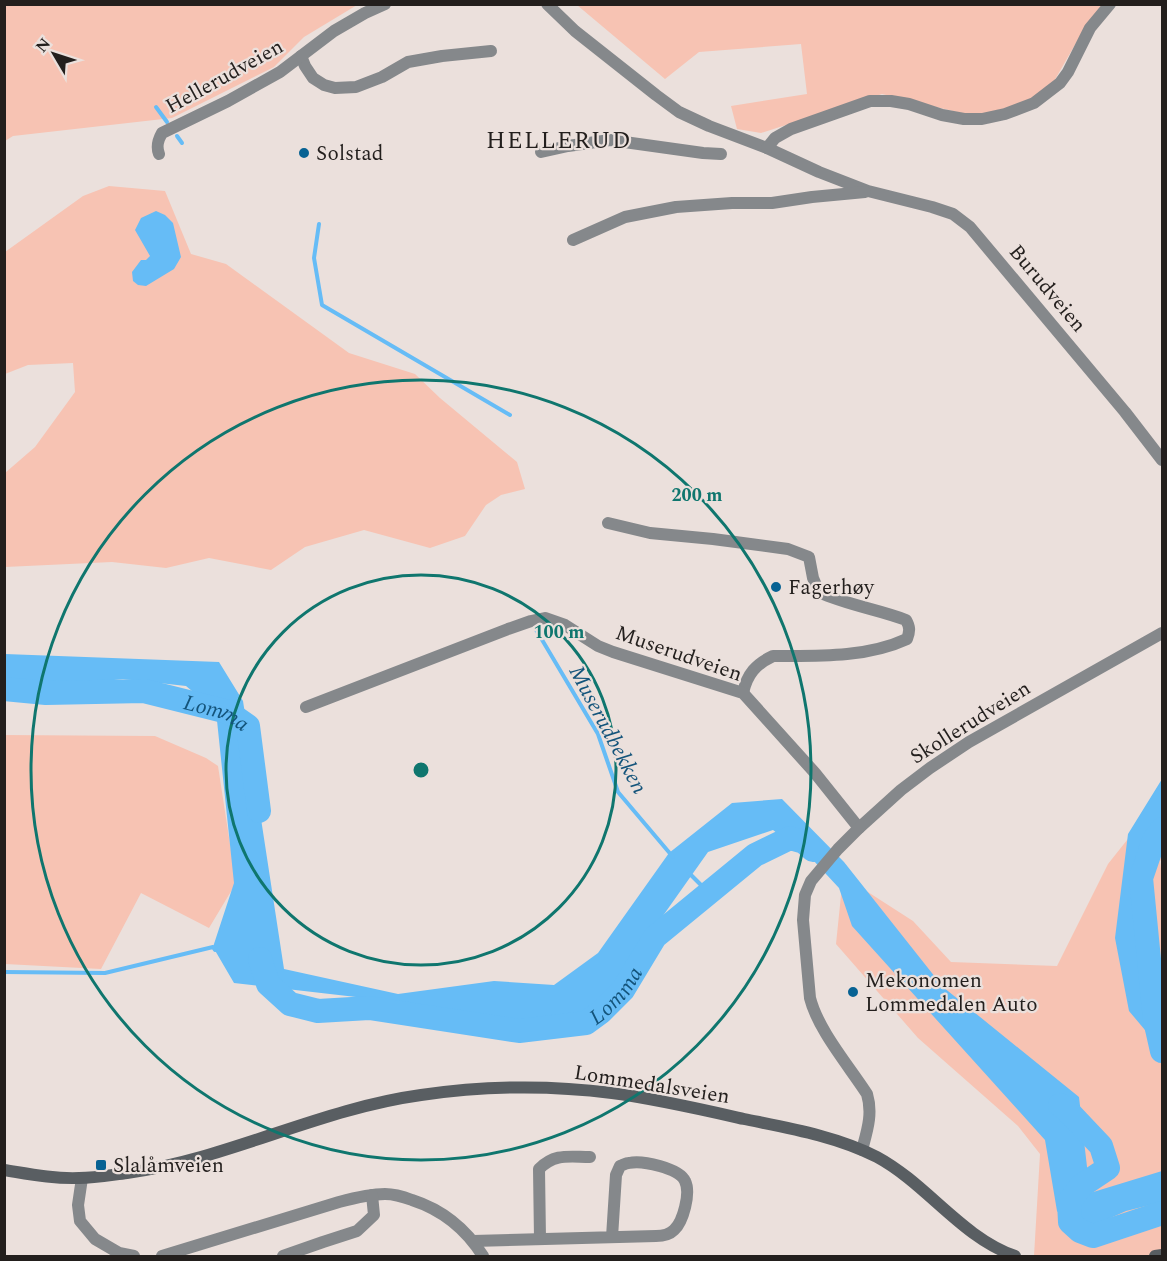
<svg xmlns="http://www.w3.org/2000/svg" width="1167" height="1261" font-family="Spectral,serif">
	<rect width="100%" height="100%" fill="#ebe0dc"/>
	<g fill="#f7c3b3">
		<polygon points="5,4 357,4 357,5 304,37 274,67 172,118 13,136 5,141"/>
		<polygon points="577,5 1103,5 1088,22 1053,83 1029,102 982,118 882,94 761,133 737,129 731,106 807,94 801,44 699,52 665,79"/>
		<polygon points="109,186 165,191 191,254 226,264 349,353 415,374 440,398 517,462 525,489 501,495 486,505 465,536 430,548 364,530 305,547 271,570 209,558 166,568 112,562 5,567 5,473 35,447 75,392 73,363 28,365 5,374 5,252 83,196"/>
		<polygon points="4,735 155,736 206,758 218,766 236,883 209,928 141,893 101,969 5,964"/>
		<polygon points="1162,796 1162,859 1160,861 1162,876 1162,1256 1034,1256 1040,1154 1018,1126 918,1038 836,944 843,876 913,921 951,962 1057,966 1108,864"/>
	</g>
	<g fill="#66bcf6">
		<polygon points="156,211 165,215 173,223 181,257 174,269 146,286 138,285 133,281 132,272 141,260 146,260 150,256 135,230 141,218"/>
		<polygon points="5,654 219,662 243,701 284,969 398,994 494,981 554,985 598,953 669,853 732,803 782,799 844,862 943,987 1079,1097 1090,1193 1162,1171 1162,1202 1126,1211 1077,1233 1057,1211 1045,1140 852,926 839,888 813,860 773,830 708,852 595,1012 431,1029 382,1000 234,983 213,947 234,883 216,711 186,686 123,679 41,688 5,683"/>
		<polygon points="1162,779 1162,832 1154,843 1145,917 1155,1028 1162,1038 1162,1062 1145,1030 1129,1011 1115,938 1128,834"/>
	</g>
	<g fill="none" stroke-linecap="round" stroke-linejoin="round">
		<g stroke="#66bcf6" stroke-width="4">
			<polyline points="156,107 167,122"/>
			<polyline points="177,136 182,143"/>
			<polyline points="319,224 314,258 322,305 510,415"/>
			<polyline points="535,628 598,734 618,792 673,857"/>
			<polyline points="689,873 709,893"/>
			<polyline points="4,972 105,973 213,947 215,950"/>
		</g>
		<g stroke="#66bcf6" stroke-width="24">
			<path id="s1" d="M4,689L46,693L144,691L228,712L248,726L259,811"/>
			<polyline points="1162,829 1154,840 1141,878 1155,1020 1162,1051"/>
			<path id="s2" d="M260,959L268,984L290,1004L318,1011L369,1008L519,1031L586,1023L601,1012L623,990L655,937L755,855L790,838L804,842L813,850"/>
			<polyline points="1060,1105 1066,1109 1101,1146 1108,1168 1081,1186 1069,1202 1070,1222 1080,1231 1093,1236 1162,1213"/>
		</g>
		<g stroke="#85888b" stroke-width="12">
			<polyline points="547,4 575,31 656,95 679,112 709,126 767,148 819,172 868,191 932,207 953,214 970,227 1125,412 1162,460"/>
			<polyline points="301,56 305,66 313,78 324,85 335,88 356,87 382,77 408,62 442,56 491,51"/>
			<polyline points="767,148 775,138 791,129 870,101 891,101 909,104 942,115 964,119 982,119 1005,114 1034,103 1060,83 1068,72 1090,28 1110,4"/>
			<polyline points="541,152 568,146 610,140 703,153 721,154"/>
			<path d="M159,154C156,146 158,140 162,133L228,101L280,72L334,31L365,13L385,4"/>
			<polyline points="573,240 625,217 676,207 732,203 772,203 812,197 865,192"/>
			<path d="M608,523L650,533L713,539L788,549L809,557L813,578L819,592C847,605 877,609 906,620C910,627 910,631 907,639C866,658 817,656 773,656C756,664 747,674 743,693"/>
			<polyline points="306,707 508,629 531,621 545,618 565,625 598,646 613,652 743,693 815,773 859,828"/>
			<polyline points="82,1178 78,1205 80,1221 95,1239 119,1253 134,1256"/>
			<path d="M540,1239L539,1169C555,1153 569,1157 590,1157"/>
			<path d="M473,1241L656,1236C663,1236 669,1235 674,1230C683,1222 691,1193 685,1181C679,1168 642,1160 629,1163C626,1163 623,1165 620,1166L616,1175L612,1237"/>
			<path d="M162,1256L339,1202C354,1198 370,1194 385,1194C394,1194 404,1197 412,1200C443,1210 466,1229 483,1256"/>
			<polyline points="283,1256 323,1242 357,1231 374,1215 372,1195"/>
		</g>
		<path stroke="#85888b" stroke-width="12" d="M862,1150C867,1131 873,1114 867,1094C849,1066 818,1030 810,998L803,920L805,895L811,881L838,849L859,828L901,790L930,768L969,742L1162,633"/>
		<g stroke="#595e62" stroke-width="12">
			<path d="M4,1170C29,1174 54,1179 79,1178C95,1178 111,1175 127,1173C228,1159 319,1109 421,1095C483,1086 550,1085 612,1093C657,1099 700,1109 744,1119C788,1128 836,1136 877,1157C927,1184 961,1237 1015,1256"/>
			<polyline points="1155,1256 1162,1255"/>
		</g>
	</g>
	<g fill="none" stroke="#0f766e" stroke-width="3">
		<circle cx="421" cy="770" r="195"/>
		<circle cx="421" cy="770" r="390"/>
	</g>
	<g fill="#076293" stroke="#ebe0dc" stroke-width="2">
		<circle cx="304" cy="153" r="6"/>
		<circle cx="776" cy="587" r="6"/>
		<circle cx="853" cy="992" r="6"/>
		<rect x="95" y="1159" width="12" height="12" rx="3"/>
	</g>
	<g text-anchor="middle" stroke-width="4.5" stroke-linejoin="round" paint-order="stroke">
		<g font-size="21" fill="#231f1d" stroke="#ebe0dc">
			<text transform="translate(224 76) rotate(-29)" y="7">Hellerudveien</text>
			<text transform="translate(1048 288) rotate(50)" y="7">Burudveien</text>
			<text transform="translate(679 653) rotate(19)" y="7">Muserudveien</text>
			<text transform="translate(970 722) rotate(-32)" y="7">Skollerudveien</text>
			<text transform="translate(652 1084) rotate(9)" y="7">Lommedalsveien</text>
		</g>
		<g font-size="21" fill="#231f1d" stroke="#ebe0dc" text-anchor="start">
			<text x="316" y="160">Solstad</text>
			<text x="788" y="594">Fagerhøy</text>
			<text x="865" y="987">Mekonomen<tspan x="865" dy="24">Lommedalen Auto</tspan></text>
			<text x="113" y="1172">Slalåmveien</text>
		</g>
		<g font-size="22" font-style="italic" fill="#14547b" stroke="#ebe0dc">
			<text dy="8" stroke="none"><textPath href="#s1" startOffset="216">Lomma</textPath></text>
			<text transform="translate(609 729) rotate(62)" y="8">Muserudbekken</text>
			<text dy="8" stroke="none"><textPath href="#s2" startOffset="396">Lomma</textPath></text>
		</g>
		<g font-size="24" letter-spacing="1.5" fill="#231f1d" stroke="#ebe0dc">
			<text x="559" y="148">HELLERUD</text>
		</g>
	</g>
	<circle cx="421" cy="770" r="9" fill="#0f766e" stroke="#ebe0dc" stroke-width="3"/>
	<g font-size="18" text-anchor="middle" font-weight="bold" fill="#0f766e" stroke="#ebe0dc" stroke-width="4.5" stroke-linejoin="round" paint-order="stroke">
		<text x="697" y="501">200 m</text>
		<text x="559" y="638">100 m</text>
	</g>
	<rect width="1167" height="1261" fill="none" stroke="#231f1d" stroke-width="12"/>
	<g transform="translate(54 54) rotate(309)" stroke="#ebe0dc" stroke-width="4.5" paint-order="stroke">
	<path d="M0-4.5L10 22L0 15L-10 22Z" fill="#231f1d"/>
	<text y="-9" font-size="16" font-weight="bold" text-anchor="middle" fill="#231f1d">N</text>
	</g>
</svg>
